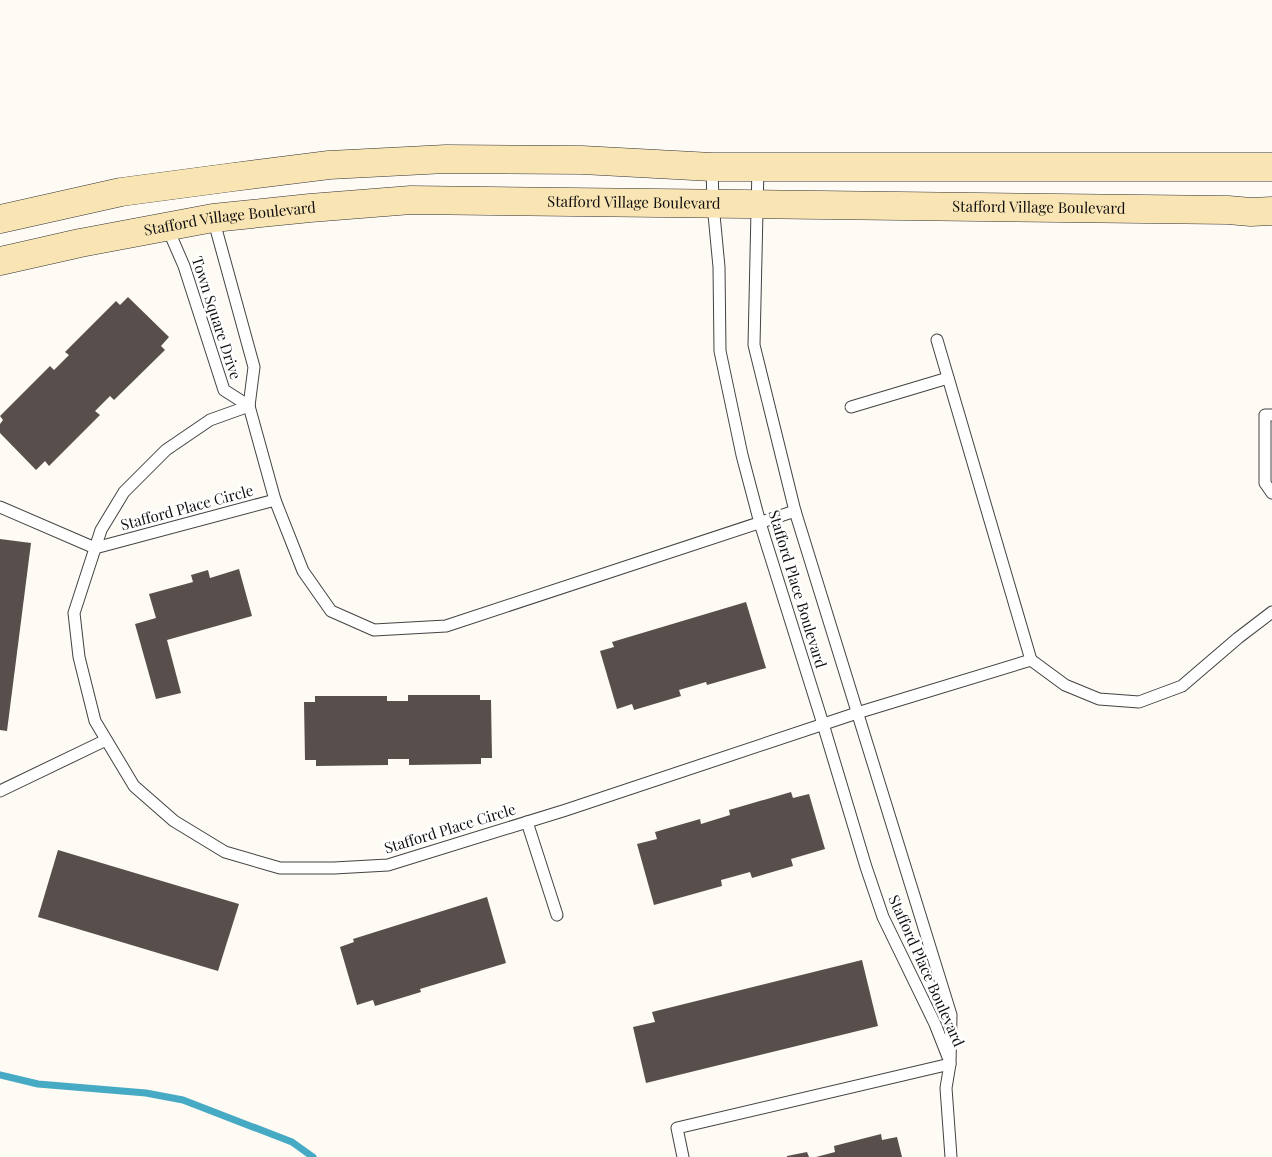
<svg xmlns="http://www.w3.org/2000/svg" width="1272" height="1157" font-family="'Playfair Display',serif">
	<rect width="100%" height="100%" fill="#fefaf4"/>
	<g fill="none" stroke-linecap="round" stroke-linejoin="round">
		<polyline stroke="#47aac4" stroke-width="7" points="0,1075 38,1084 146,1093 183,1100 292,1142 313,1157"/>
	</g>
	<g fill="#584f4d">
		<polygon points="128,297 169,337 161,346 165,350 114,400 110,396 95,411 100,415 49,466 45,461 36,470 0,433 0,424 3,420 0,416 50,366 54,370 69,355 65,352 116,301 120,305"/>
		<polygon points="0,539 31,543 7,731 0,730"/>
		<polygon points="239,569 252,616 167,640 181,693 156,699 135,624 156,618 149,594 193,582 191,575 208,570 210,578"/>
		<polygon points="746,602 766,668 707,685 706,682 679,690 681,696 634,710 632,704 617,709 600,651 614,647 612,642"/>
		<polygon points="408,695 480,695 480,700 491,700 492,758 481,758 481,764 409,765 409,759 388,759 388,765 316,766 316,760 305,760 304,702 315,702 315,696 387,696 387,701 408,701"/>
		<polygon points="791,792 793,798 809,794 825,849 791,859 793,866 752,878 750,872 721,880 722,886 654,905 637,844 657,839 655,832 700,819 701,824 730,815 729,810"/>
		<polygon points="58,850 239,904 218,971 38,917"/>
		<polygon points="487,897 506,963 420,989 421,992 375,1006 373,1000 357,1005 340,947 354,942 353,939"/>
		<polygon points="862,960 878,1026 646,1083 633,1027 655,1022 652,1012"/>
		<polygon points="881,1134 882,1140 897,1137 902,1157 816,1157 835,1152 834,1146"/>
		<polygon points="807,1152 809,1157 787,1157 787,1156"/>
	</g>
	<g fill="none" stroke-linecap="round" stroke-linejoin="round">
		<defs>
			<g id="lane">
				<polyline points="712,167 713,204 719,267 720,351 742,455 760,523 823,724 866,867 883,917 935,1024 948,1057"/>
				<polyline points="758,167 754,345 795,511 951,1015 950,1064 946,1088 951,1157"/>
				<polyline points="213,218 254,367 249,406 275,500 303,571 331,611 374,630 446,626 795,511"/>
				<polyline points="167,227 184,266 224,390 249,406"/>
				<polyline points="249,406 210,420 166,450 124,492 101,530 74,613 79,657 95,721 134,786 174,821 225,852 280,868 334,868 388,865 566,810 857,713 1031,660 937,340"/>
				<polyline points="851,407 948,378"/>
				<polyline points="1272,415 1265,415 1265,483 1272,493"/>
				<polyline points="0,507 95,548 275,500"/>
				<polyline points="1031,660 1065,685 1099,699 1139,702 1182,686 1238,638 1272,612"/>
				<polyline points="0,791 106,740"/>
				<polyline points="527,822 557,915"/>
				<polyline points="683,1157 677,1128 950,1064"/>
			</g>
			<g id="secondary">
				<polyline points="0,219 121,192 226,178 329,165 446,159 582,160 712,167 1272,167"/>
				<path id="s1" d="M0,261L80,243L213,218L310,208L411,200L1228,210L1251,212L1272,211"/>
			</g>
		</defs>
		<use href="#lane" stroke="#434343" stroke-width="13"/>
		<use href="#secondary" stroke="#323232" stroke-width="29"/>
		<use href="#lane" stroke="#fff" stroke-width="11"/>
		<use href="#secondary" stroke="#f9e4b3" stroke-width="28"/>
	</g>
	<g text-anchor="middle" stroke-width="5" stroke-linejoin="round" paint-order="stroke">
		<g font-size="15" fill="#101010" stroke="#fff">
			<text dy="5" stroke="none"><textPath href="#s1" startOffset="639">Stafford Village Boulevard</textPath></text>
			<text dy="5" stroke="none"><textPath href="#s1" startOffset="1044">Stafford Village Boulevard</textPath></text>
			<text dy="5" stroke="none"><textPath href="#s1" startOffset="234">Stafford Village Boulevard</textPath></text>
			<text transform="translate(216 318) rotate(72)" y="5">Town Square Drive</text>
			<text transform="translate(187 508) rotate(-15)" y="5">Stafford Place Circle</text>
			<text transform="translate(797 589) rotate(73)" y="5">Stafford Place Boulevard</text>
			<text transform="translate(450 829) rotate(-17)" y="5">Stafford Place Circle</text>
			<text transform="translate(926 971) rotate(66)" y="5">Stafford Place Boulevard</text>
		</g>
	</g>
</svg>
